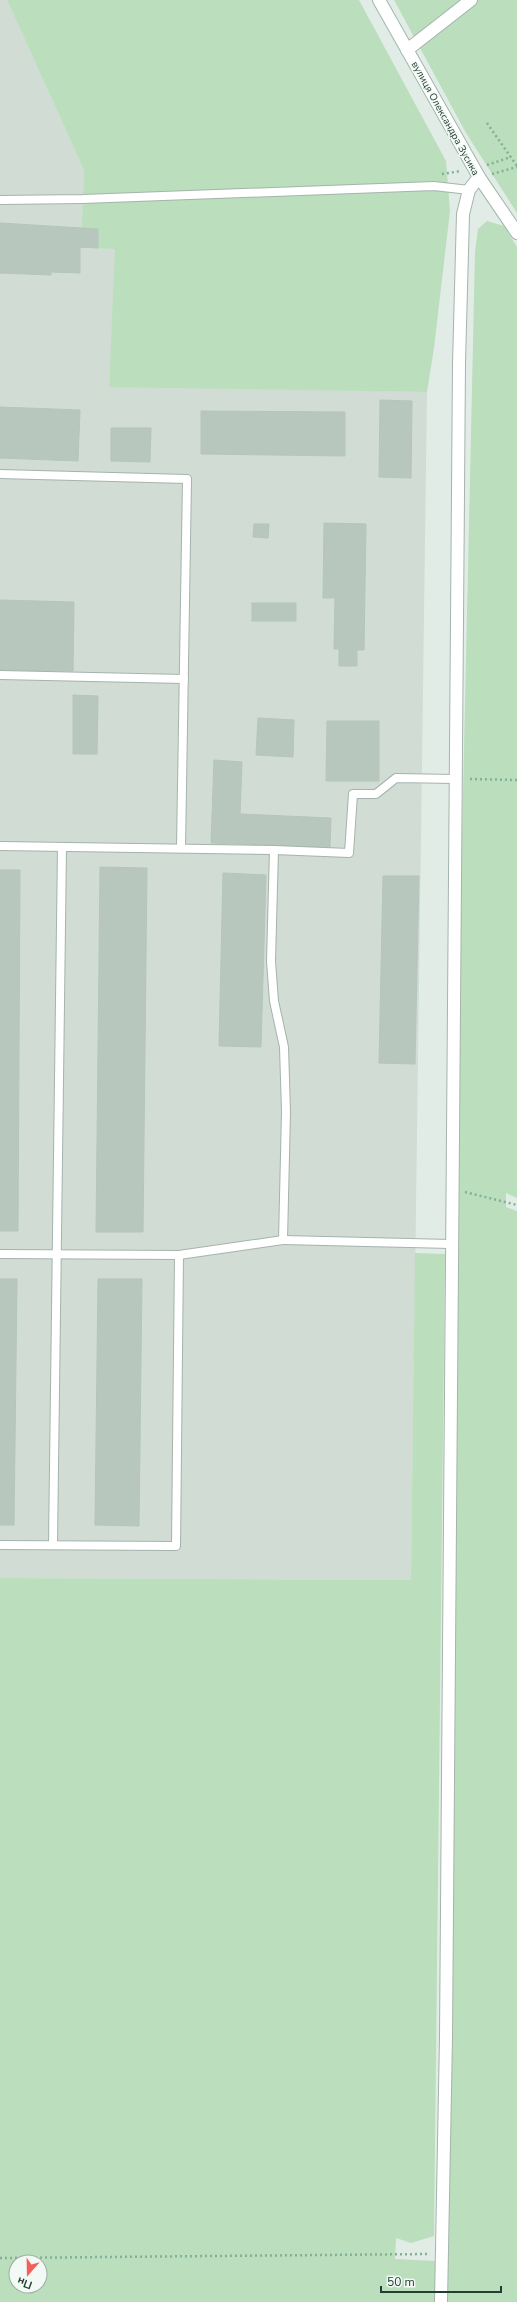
<svg xmlns="http://www.w3.org/2000/svg" width="517" height="2302" font-family="'Nunito Sans',sans-serif">
	<rect width="100%" height="100%" fill="#e2ece6"/>
	<polygon fill="#d0dcd4" points="0,0 7,0 84,170 81,248 116,249 109,386 427,392 411,1580 0,1578"/>
	<g fill="#bbdebd" fill-rule="evenodd">
		<polygon points="7,0 359,0 446,161 450,211 434,348 427,392 109,387 115,249 81,248 84,170"/>
		<polygon points="394,0 517,0 517,213 466,133"/>
		<polygon points="487,221 504,226 517,247 517,1198 506,1193 506,1207 517,1211 517,2302 447,2302 461,884 475,252 478,229"/>
		<path d="M415,1253L445,1254L434,2236L411,2243L396,2238L395,2259L436,2261L435,2302H0V1578L411,1580ZM16,2262H40V2286H16Z"/>
	</g>
	<g fill="#b7c7be" stroke="#b4c6bb">
		<polygon points="0,223 98,229 98,248 80,247 80,273 51,272 51,275 0,273"/>
		<polygon points="380,400 412,401 411,478 379,477"/>
		<polygon points="0,407 80,410 78,461 0,458"/>
		<polygon points="201,411 345,412 345,456 201,454"/>
		<polygon points="111,428 151,428 150,462 111,461"/>
		<polygon points="324,523 366,524 364,650 357,650 357,666 339,666 339,649 334,649 335,598 323,598"/>
		<polygon points="254,524 269,524 268,538 253,537"/>
		<polygon points="0,600 74,602 73,671 0,670"/>
		<rect x="252" y="603" width="44" height="18"/>
		<polygon points="73,695 98,696 97,754 73,754"/>
		<polygon points="258,718 294,720 293,757 256,755"/>
		<polygon points="327,721 379,721 379,781 326,781"/>
		<polygon points="214,760 242,762 240,814 331,818 330,847 211,843"/>
		<polygon points="100,867 147,868 143,1232 96,1232"/>
		<polygon points="0,870 20,870 18,1231 0,1231"/>
		<polygon points="223,873 266,875 261,1047 219,1046"/>
		<polygon points="383,876 419,876 415,1064 379,1063"/>
		<polygon points="0,1279 17,1279 14,1525 0,1525"/>
		<polygon points="98,1279 142,1279 139,1526 95,1525"/>
	</g>
	<g fill="none" stroke-linecap="round" stroke-linejoin="round">
		<defs>
			<g id="service">
				<polyline points="0,200 83,199 434,186 469,190"/>
				<polyline points="0,474 187,479 181,848"/>
				<polyline points="0,675 184,679"/>
				<polyline points="0,846 274,850 349,853 353,794 376,794 396,778 455,779"/>
				<polyline points="283,1240 451,1244"/>
				<polyline points="0,1254 179,1255 283,1240 286,1112 284,1047 274,1001 271,961 274,850"/>
				<polyline points="0,1545 176,1546 179,1255"/>
				<polyline points="53,1545 62,847"/>
			</g>
			<polyline id="minor" points="407,50 471,0"/>
			<polyline id="tertiary" points="441,2302 446,2037 459,363 463,214 469,190 479,177"/>
			<polyline id="secondary" points="379,0 479,177 517,233"/>
		</defs>
		<use href="#service" stroke="#a5b4ac" stroke-width="10"/>
		<use href="#minor" stroke="#a5b4ac" stroke-width="14"/>
		<use href="#tertiary" stroke="#a5b4ac" stroke-width="14"/>
		<use href="#secondary" stroke="#a0b8ab" stroke-width="14"/>
		<g stroke="#82b098" stroke-width="2.5" stroke-dasharray="2 3" stroke-linecap="butt">
			<polyline points="487,123 517,166"/>
			<polyline points="487,165 511,157"/>
			<polyline points="442,174 461,171"/>
			<polyline points="492,174 517,167"/>
			<polyline points="470,779 517,780"/>
			<polyline points="465,1192 517,1205"/>
			<polyline points="0,2258 429,2254"/>
		</g>
		<use href="#service" stroke="#fff" stroke-width="8"/>
		<use href="#minor" stroke="#fff" stroke-width="12"/>
		<use href="#tertiary" stroke="#fff" stroke-width="12"/>
		<use href="#secondary" stroke="#fff" stroke-width="12"/>
	</g>
	<g text-anchor="middle" stroke-width="3" stroke-linejoin="round" paint-order="stroke">
		<g font-size="10" fill="#223e31" stroke="#f3f9f5">
			<text transform="translate(446 118) rotate(61)" y="4">вулиця Олександра Зусика</text>
		</g>
	</g>
	<g transform="translate(28 2274) rotate(200)"><circle r="19" fill="#f3f9f5" stroke="#9faea7"/>
	<path d="M0-3L7 15L0 10L-7 15Z" fill="#f36059"/>
	<text y="-6" font-size="11" font-weight="bold" text-anchor="middle" fill="#223e31">Пн</text>
	</g>
	<path d="M381 2286v6h120v-6" fill="none" stroke="#223e31" stroke-width="2"/>
	<text x="387" y="2286" font-size="12" fill="#223e31" stroke="#f3f9f5" stroke-width="3" paint-order="stroke">50 m</text>
</svg>
